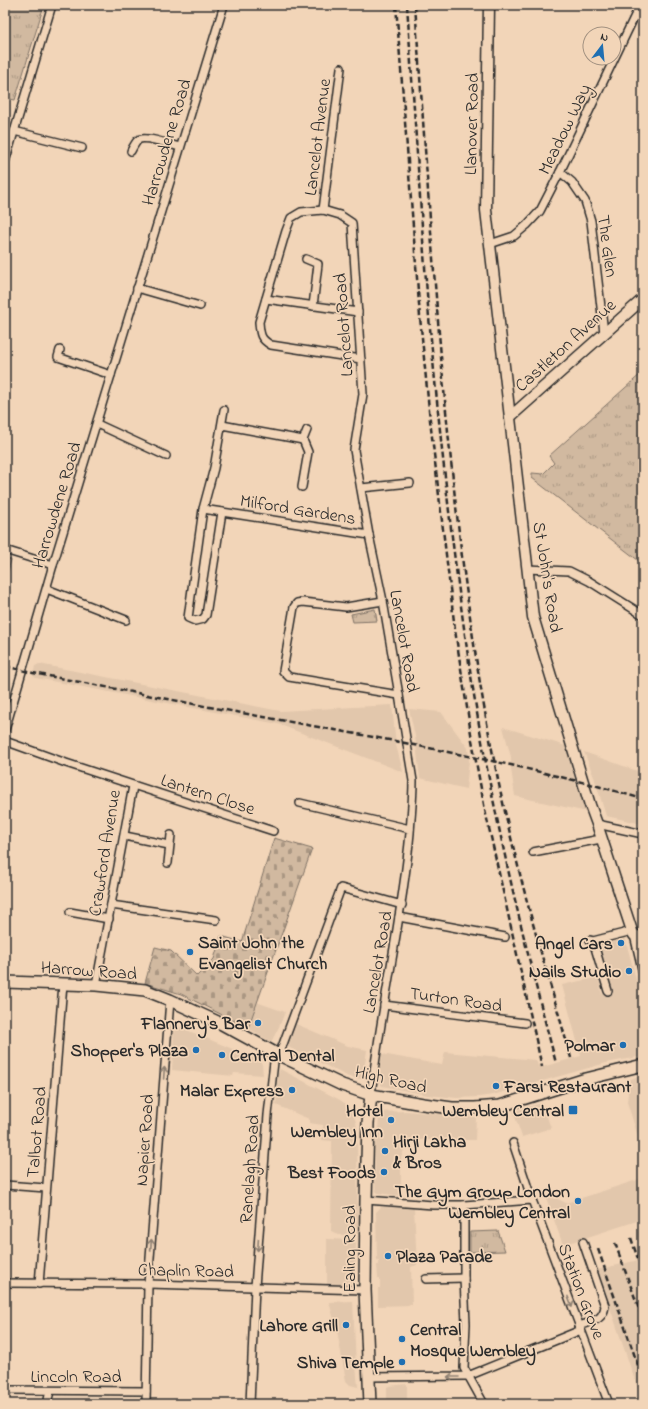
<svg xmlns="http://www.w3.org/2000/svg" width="648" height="1409" font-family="'Indie Flower',sans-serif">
	<defs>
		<pattern id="cemetery-stones" width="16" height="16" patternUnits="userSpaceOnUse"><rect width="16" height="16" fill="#d1b9a0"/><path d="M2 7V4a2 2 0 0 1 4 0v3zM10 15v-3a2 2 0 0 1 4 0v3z" fill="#aa9783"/></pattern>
		<pattern id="park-tufts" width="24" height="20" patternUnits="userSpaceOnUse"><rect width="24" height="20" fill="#d1b9a0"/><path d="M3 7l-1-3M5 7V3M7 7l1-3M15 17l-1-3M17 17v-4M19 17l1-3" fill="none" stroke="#aa9783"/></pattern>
	</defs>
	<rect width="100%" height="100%" fill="#f2d5b8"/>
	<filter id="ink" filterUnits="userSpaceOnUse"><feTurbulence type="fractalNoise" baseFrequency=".025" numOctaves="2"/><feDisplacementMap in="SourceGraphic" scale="8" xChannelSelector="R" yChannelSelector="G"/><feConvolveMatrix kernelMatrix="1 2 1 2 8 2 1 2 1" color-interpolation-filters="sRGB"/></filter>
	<g filter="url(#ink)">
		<g fill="#e2c7ac">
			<polygon points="39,664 280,711 392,705 396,745 403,772 278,724 36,678 33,676 35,666"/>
			<polygon points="409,709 441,712 468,748 469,761 466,789 420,778 415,736"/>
			<polygon points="503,727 566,746 576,785 587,812 515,796 511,769 511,757"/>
			<polygon points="584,752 643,773 643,824 606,816 594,777"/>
			<polygon points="625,938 643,1006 643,1056 606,1063 493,1095 479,1097 457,1098 428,1095 382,1086 378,1080 382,1054 442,1065 445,1052 536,1060 539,1068 581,1056 562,985 598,977 602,994 611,991 598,945"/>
			<polygon points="256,1002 285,1012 279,1027 271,1042 248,1028"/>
			<polygon points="296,1024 348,1046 367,1050 363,1077 361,1079 349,1077 288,1047"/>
			<polygon points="177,1026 259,1060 262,1064 263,1075 234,1073 233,1076 172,1070 174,1028"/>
			<polygon points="280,1069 340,1100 346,1104 353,1114 356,1122 357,1129 358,1234 339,1235 331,1231 332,1141 322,1140 323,1125 309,1123 309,1119 276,1105 278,1074"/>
			<polygon points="643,1075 643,1152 627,1102 628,1093 626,1085 628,1080"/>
			<polygon points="542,1103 551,1128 522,1137 513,1111"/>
			<polygon points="406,1111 476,1117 475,1140 418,1140 410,1141 406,1144 401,1158 401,1196 378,1193 376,1191 375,1184 375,1146 376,1138 378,1138 379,1112"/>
			<polygon points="643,1178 643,1219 563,1245 544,1192 566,1203"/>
			<polygon points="381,1207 414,1208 417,1265 411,1267 412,1305 378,1306 378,1288 380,1288 380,1278 378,1278 377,1265 379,1265 379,1261 377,1261 376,1212"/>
			<polygon points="327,1239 356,1240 355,1280 352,1284 327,1284"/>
			<polygon points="643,1259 643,1404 614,1319 596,1270"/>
			<polygon points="353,1301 356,1366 358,1387 350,1385 346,1381 337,1330 329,1302"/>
			<polygon points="407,1384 407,1404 387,1404 387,1387 389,1386"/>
		</g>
		<polygon fill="url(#cemetery-stones)" stroke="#7e7266" points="274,838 312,849 248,1028 181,994 145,983 155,947 171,951 197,976 214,959 221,936 242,942"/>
		<g fill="url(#park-tufts)" stroke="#7e7266">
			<polygon points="5,5 44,5 15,100 5,98"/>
			<polygon points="643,372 643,564 532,478 532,473 543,474 554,463 549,456"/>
			<polygon points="5,558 11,560 5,582"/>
			<polygon points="375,609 377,621 353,622 351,614"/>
			<polygon points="498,1231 505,1251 470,1252 470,1232"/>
		</g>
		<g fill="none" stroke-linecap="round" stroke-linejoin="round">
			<defs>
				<g id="street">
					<polyline points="14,131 82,148"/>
					<path d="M131,151C133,147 135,143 138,140C145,135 171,145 180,147"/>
					<polyline points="5,162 52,5"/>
					<polyline points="560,172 572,182 585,201 591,221 604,333"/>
					<polyline points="323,210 341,68"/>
					<polyline points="490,244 514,236 527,225 540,211 560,172 640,5"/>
					<polyline points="306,259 318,264 313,306"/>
					<polyline points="137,288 200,306"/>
					<polyline points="266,299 358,312"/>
					<polyline points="60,350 58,357 111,375"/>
					<path d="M361,359L271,345C260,339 260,334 259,322L286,231L291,218L301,212L323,210L340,215L352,223L363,394L354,450L369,535L383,601L399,695L413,781C413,799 411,816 410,833C402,921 381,1007 371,1095"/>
					<polyline points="97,424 166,456"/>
					<polyline points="222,425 303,440"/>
					<polyline points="302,487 308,452 303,440 307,430"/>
					<polyline points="361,488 410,483"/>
					<polyline points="203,509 369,535"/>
					<polyline points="222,512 206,615 203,619 195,621 188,618 203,509 214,468 224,410"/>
					<polyline points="5,550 53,565"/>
					<polyline points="527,569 569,571 589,581 643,615"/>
					<polyline points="47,589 126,620"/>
					<polyline points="383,601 346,607 303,602 297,603 294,607 283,671 289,677 399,695"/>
					<polyline points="5,730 53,565 224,5"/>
					<polyline points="5,741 66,763 273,831"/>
					<polyline points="300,803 410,829"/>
					<polyline points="597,824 643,834"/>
					<polyline points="125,836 169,845"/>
					<polyline points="533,852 601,839"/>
					<polyline points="168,863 171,835"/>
					<polyline points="111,905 216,920"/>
					<polyline points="70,912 109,919"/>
					<polyline points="399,917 505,937"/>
					<polyline points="634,935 643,973"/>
					<polyline points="590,940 593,941 632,931"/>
					<polyline points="593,941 608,991"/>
					<polyline points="96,985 133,786"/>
					<polyline points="384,1005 525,1023"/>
					<polyline points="279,1055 341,888 402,905"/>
					<polyline points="513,1143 532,1200 609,1404"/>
					<polyline points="5,1185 46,1188"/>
					<polyline points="366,1200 433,1205 464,1205 532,1200"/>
					<polyline points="464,1205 464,1278 466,1324 464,1368 484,1404"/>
					<polyline points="426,1279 464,1278"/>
					<polyline points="5,1283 148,1284 365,1290"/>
					<polyline points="39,1284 63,984"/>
					<path d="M579,1326C592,1321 603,1321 605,1306L583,1242"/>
					<polyline points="369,1377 468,1376 581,1330"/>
					<polyline points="5,1390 146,1391"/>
					<polyline points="47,1404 50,1391"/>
					<polyline points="146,1404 148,1284 170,1000"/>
					<polyline points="250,1404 255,1287 268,1115 275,1053"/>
				</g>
				<g id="secondary">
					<polyline points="489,5 486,210 533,617 590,805 597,824 632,931 634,935 643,938"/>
					<polyline points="510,417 643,299"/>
				</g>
				<g id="primary">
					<polyline points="5,982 96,985 145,990 170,1000 222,1024 275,1053 342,1085 371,1095 423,1104 452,1108 475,1108 500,1106 586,1079 643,1065"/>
					<polyline points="370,1404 365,1290 366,1200 368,1123 371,1095"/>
				</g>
			</defs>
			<use href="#street" stroke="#2b2b2b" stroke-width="10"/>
			<use href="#secondary" stroke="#2b2b2b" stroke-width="13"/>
			<use href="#primary" stroke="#2b2b2b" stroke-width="14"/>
			<use href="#street" stroke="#f2d5b8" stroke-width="7"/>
			<use href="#secondary" stroke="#f2d5b8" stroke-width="10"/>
			<use href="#primary" stroke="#f2d5b8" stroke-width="11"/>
			<g stroke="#2b2b2b" stroke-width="2.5" stroke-dasharray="6 3" stroke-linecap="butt">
				<polyline points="396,5 420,317 430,420 455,630 472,740 485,810 542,1067"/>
				<path d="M407,5C414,105 420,205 428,306C438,418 450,531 466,642C486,785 519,924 556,1063"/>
				<path d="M415,5C431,231 444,459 480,683C490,743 502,803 517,862C533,928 553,993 571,1058"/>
				<polyline points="5,666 33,673 220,709 395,741 511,765 594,785 643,799"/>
				<polyline points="631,1238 643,1274"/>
				<polyline points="615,1243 643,1320"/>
				<polyline points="598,1249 643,1380"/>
			</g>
		</g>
		<defs><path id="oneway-shaft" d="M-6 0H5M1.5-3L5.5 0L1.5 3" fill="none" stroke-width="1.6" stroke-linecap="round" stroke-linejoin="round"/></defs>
		<g stroke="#8e8072">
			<use href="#oneway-shaft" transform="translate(164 1073) rotate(-86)"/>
			<use href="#oneway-shaft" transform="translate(151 1245) rotate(-86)"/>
			<use href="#oneway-shaft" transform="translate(258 1245) rotate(94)"/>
			<use href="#oneway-shaft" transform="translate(570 1302) rotate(69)"/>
			<use href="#oneway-shaft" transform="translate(453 1377) rotate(180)"/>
		</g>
	</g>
	<g fill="#1f6fb2" stroke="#f2d5b8" stroke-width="1.5">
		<circle cx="621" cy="943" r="4"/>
		<circle cx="190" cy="952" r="4"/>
		<circle cx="629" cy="971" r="4"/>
		<circle cx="258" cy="1023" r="4"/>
		<circle cx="623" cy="1045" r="4"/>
		<circle cx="196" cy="1050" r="4"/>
		<circle cx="222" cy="1055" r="4"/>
		<circle cx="496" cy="1086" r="4"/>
		<circle cx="292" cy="1090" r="4"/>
		<rect x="568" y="1105" width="10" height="10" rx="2"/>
		<circle cx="391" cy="1120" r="4"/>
		<circle cx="385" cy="1151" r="4"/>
		<circle cx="384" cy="1172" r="4"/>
		<circle cx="578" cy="1201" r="4"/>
		<circle cx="388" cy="1256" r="4"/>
		<circle cx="346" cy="1325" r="4"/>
		<circle cx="402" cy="1339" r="4"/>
		<circle cx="402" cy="1362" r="4"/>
	</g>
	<g text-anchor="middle" stroke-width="3.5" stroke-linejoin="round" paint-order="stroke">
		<g font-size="18" fill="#2b2b2b" stroke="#f2d5b8">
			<text transform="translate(471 124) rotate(-89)" y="6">Llanover Road</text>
			<text transform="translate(564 129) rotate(-64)" y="6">Meadow Way</text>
			<text transform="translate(317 137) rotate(-83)" y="6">Lancelot Avenue</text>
			<text transform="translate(166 142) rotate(-73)" y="6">Harrowdene Road</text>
			<text transform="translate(608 246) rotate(82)" y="6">The Glen</text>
			<text transform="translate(343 325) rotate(-94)" y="6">Lancelot Road</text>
			<text transform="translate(565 345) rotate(-42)" y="6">Castleton Avenue</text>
			<text transform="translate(56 505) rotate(-73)" y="6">Harrowdene Road</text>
			<text transform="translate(298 509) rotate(9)" y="6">Milford Gardens</text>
			<text transform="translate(548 577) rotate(81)" y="6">St John's Road</text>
			<text transform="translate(405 641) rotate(80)" y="6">Lancelot Road</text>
			<text transform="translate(208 794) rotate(18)" y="6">Lantern Close</text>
			<text transform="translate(104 853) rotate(-81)" y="6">Crawford Avenue</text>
			<text transform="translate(377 962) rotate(-80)" y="6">Lancelot Road</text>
			<text transform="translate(89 970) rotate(4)" y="6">Harrow Road</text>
			<text transform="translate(456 999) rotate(8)" y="6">Turton Road</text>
			<text transform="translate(391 1079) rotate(13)" y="6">High Road</text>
			<text transform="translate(36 1132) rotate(-85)" y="6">Talbot Road</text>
			<text transform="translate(144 1140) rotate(-86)" y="6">Napier Road</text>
			<text transform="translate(249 1169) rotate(-86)" y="6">Ranelagh Road</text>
			<text transform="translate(349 1249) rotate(-90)" y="6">Ealing Road</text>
			<text transform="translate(186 1270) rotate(1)" y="6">Chaplin Road</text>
			<text transform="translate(582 1291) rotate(69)" y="6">Station Grove</text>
			<text x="76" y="1382">Lincoln Road</text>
		</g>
		<g font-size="18" font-weight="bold" fill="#2b2b2b" stroke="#f2d5b8" text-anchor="end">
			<text x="198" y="948" text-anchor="start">Saint John the<tspan x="198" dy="21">Evangelist Church</tspan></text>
			<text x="613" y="949">Angel Cars</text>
			<text x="621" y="977">Nails Studio</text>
			<text x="250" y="1029">Flannery's Bar</text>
			<text x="615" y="1051">Polmar</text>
			<text x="188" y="1056">Shopper's Plaza</text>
			<text x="230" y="1061" text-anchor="start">Central Dental</text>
			<text x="504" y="1092" text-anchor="start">Farsi Restaurant</text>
			<text x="284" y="1096">Malar Express</text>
			<text x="383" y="1116">Hotel<tspan x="383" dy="21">Wembley Inn</tspan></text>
			<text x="564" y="1116">Wembley Central</text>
			<text x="393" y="1147" text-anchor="start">Hirji Lakha<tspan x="393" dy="21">&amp; Bros</tspan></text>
			<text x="376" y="1178">Best Foods</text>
			<text x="570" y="1197">The Gym Group London<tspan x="570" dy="21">Wembley Central</tspan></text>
			<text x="396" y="1262" text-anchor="start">Plaza Parade</text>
			<text x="338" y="1331">Lahore Grill</text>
			<text x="410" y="1335" text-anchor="start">Central<tspan x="410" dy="21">Mosque Wembley</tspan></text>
			<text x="394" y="1368">Shiva Temple</text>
		</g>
	</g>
	<rect width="648" height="1409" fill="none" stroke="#f2d5b8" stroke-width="20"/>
	<rect x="10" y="10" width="628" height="1389" fill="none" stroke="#2b2b2b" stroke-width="1.5" filter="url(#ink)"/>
	<g transform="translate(602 46) rotate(16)"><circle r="19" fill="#f2d5b8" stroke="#a29180"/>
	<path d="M0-3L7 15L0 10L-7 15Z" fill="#1f6fb2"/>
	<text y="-6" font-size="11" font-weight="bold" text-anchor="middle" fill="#2b2b2b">N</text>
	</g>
</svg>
